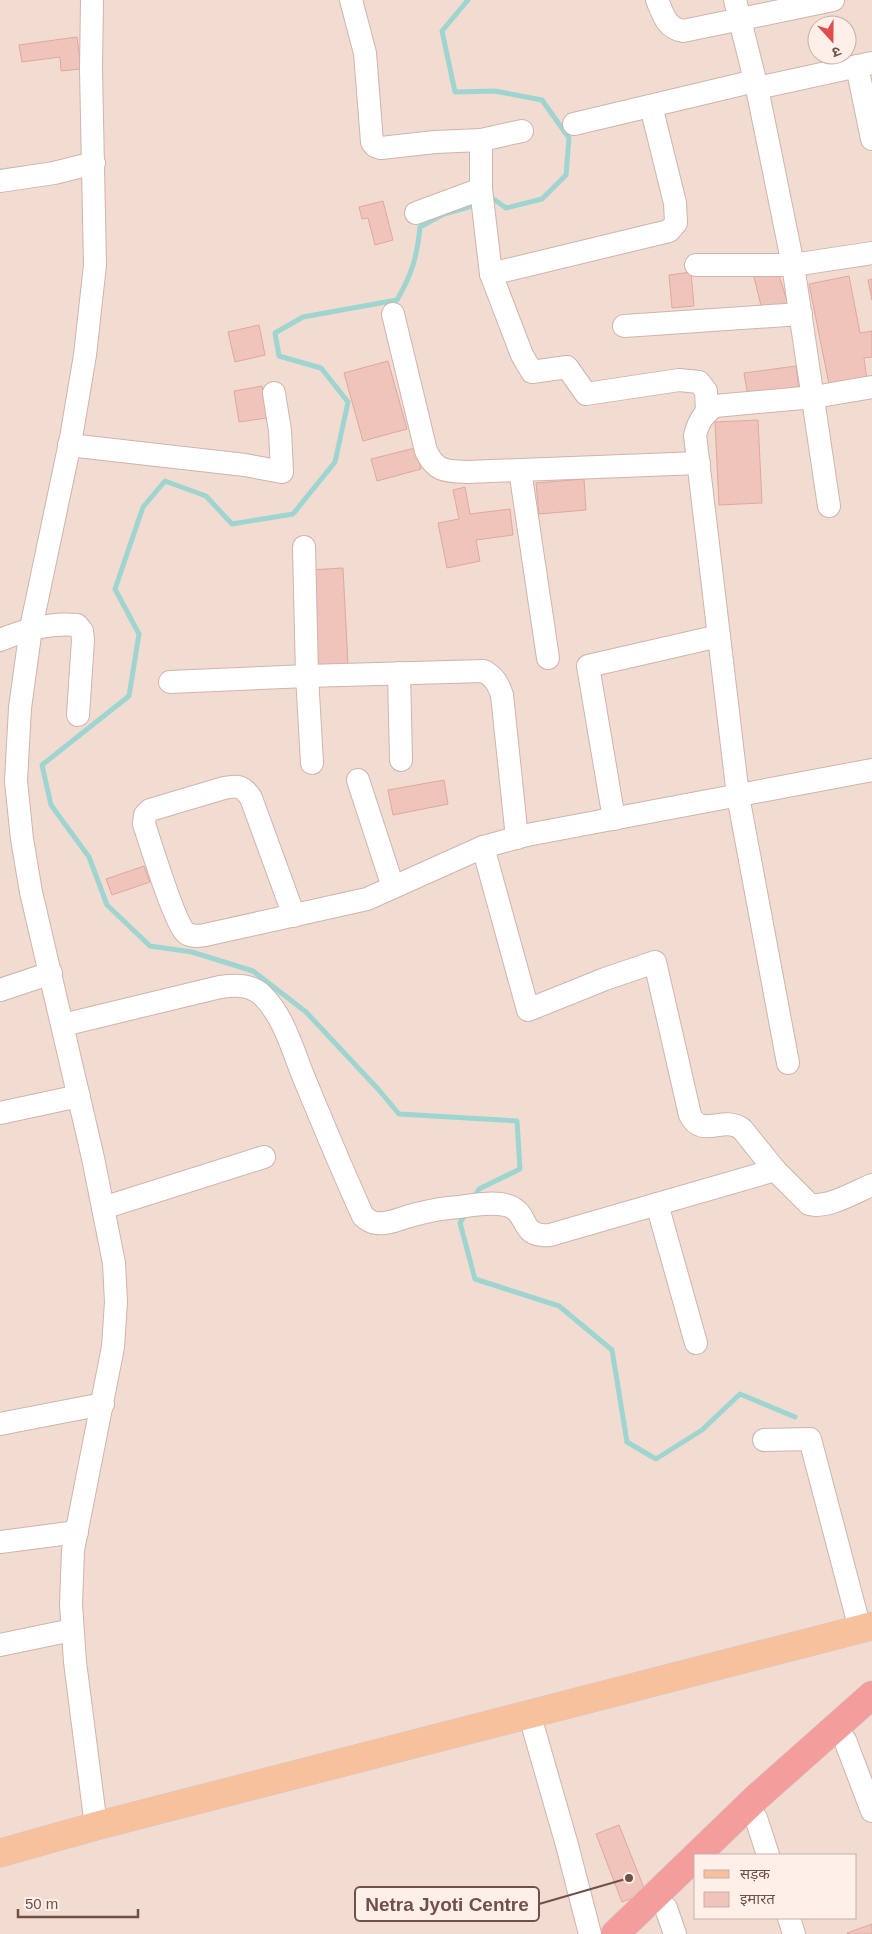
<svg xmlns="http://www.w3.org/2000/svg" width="872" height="1934" font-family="Arial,'Noto Sans Devanagari',sans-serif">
	<rect width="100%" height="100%" fill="#fbece3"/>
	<path fill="#f2dcd1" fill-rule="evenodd" d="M0,0H872V1934H0ZM817,25H847V55H817ZM696,1855H856V1918H696Z"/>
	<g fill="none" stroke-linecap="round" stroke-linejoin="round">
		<g stroke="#9fd5d0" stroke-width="5">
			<polyline points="468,0 442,31 455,92 495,91 542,100 569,138 566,175 542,199 506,208 495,200"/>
			<path d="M469,207L444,214L420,227C417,257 412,274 397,300L303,317L275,333L279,356L321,368L348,402L335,462L293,514L232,524L206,496L165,481L143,507L115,589L139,634L129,696L42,765L51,805L89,857L107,905L150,946L192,952L253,971L306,1012L378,1089L399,1114L517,1121L520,1169L479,1189L473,1199"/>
			<polyline points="466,1213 460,1223 475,1279 559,1306 612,1350 627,1442 656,1459 702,1430 740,1394 795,1417"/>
		</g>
	</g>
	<g fill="#efc4bb" stroke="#e1a79d">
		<polygon points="77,37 81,69 61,71 60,57 22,62 19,45"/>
		<polygon points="383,201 393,240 375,245 368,218 362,219 359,207"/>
		<polygon points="691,272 694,306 672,308 669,275"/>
		<polygon points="778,272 789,307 763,314 754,277"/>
		<polygon points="849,276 860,333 872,331 872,357 864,358 867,380 830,389 809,284"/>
		<polygon points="872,279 872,300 868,280"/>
		<polygon points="259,325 265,355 235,362 228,332"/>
		<polygon points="388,361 407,429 363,441 344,373"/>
		<polygon points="796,366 799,389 748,397 744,373"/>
		<polygon points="262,386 267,418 239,422 234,391"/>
		<polygon points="758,420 762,503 719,505 715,422"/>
		<polygon points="415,448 421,469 377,481 371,459"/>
		<polygon points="584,479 586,510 539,514 536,483"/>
		<polygon points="465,487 470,514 510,509 513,535 476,540 480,561 447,568 438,523 459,519 453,490"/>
		<polygon points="343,568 348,664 314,666 309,570"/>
		<polygon points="444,780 448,804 393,815 388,790"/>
		<polygon points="144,866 150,882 112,895 106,879"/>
		<polygon points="619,1825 646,1893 622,1902 596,1834"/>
		<polygon points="872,1924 872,1934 848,1934 847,1933"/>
	</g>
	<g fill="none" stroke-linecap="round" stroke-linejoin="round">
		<defs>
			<g id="minor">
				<polyline points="92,0 91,69 95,265 85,355 71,438 31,628 20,708 16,781 22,839 31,892 93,1158 114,1263 116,1302 113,1347 73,1550 71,1604 75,1662 96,1826"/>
				<polyline points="351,0 365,53 372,142 375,146 381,148 435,142 481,140 522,131"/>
				<path d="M657,0C663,14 666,28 683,31L833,0"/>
				<polyline points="735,0 757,88 793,265 829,506"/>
				<polyline points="857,66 872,139"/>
				<polyline points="757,88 872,63"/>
				<polyline points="651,106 675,203 676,223 669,231 491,274 522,355 532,372 567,367 586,394 679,380 699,382 706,391 707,412"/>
				<polyline points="574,124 755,81"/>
				<polyline points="481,140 481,189 491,274"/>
				<polyline points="0,181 54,173 94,163"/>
				<polyline points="416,213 481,189"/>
				<polyline points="696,265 793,265 872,253"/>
				<path d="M393,314L426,451C436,472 446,471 467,472L699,463"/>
				<polyline points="624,326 801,314"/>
				<polyline points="69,445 245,465 282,472 280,431 274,393"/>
				<polyline points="520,470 548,658"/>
				<polyline points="304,547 307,676 312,763"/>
				<path d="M0,640C25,630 49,622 77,625L82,631L83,640L78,715"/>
				<polyline points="399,673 401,760"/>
				<path d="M170,682L307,676L484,671C494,677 498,683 502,695L517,838"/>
				<polyline points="358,780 393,887"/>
				<polyline points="614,819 588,666 719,636"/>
				<path d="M483,847L528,1010L605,979L655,962L690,1115C702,1139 723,1115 742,1129L775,1170L809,1204C827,1209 855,1192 872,1185"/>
				<path d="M294,916L251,798C243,786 238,785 224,788L150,810L145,815L144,824C150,842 175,924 186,933C192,937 198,936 205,935L367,899L483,847L527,835L872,770"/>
				<polyline points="0,990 51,973"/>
				<path d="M63,1025L220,987C236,985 251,984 263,996C284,1017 293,1051 304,1078C323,1124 342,1170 363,1216C367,1220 370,1222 376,1223C388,1225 401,1218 413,1215C428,1211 444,1208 459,1207C474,1205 495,1201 509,1206C530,1214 519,1238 550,1235L775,1170"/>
				<path d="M788,1063L738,796L695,435C699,421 703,414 715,406L814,397L872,387"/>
				<polyline points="0,1113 79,1096"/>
				<polyline points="657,1204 696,1343"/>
				<polyline points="103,1208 264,1157"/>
				<polyline points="0,1424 103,1404"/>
				<polyline points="764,1440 810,1439 860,1629"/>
				<polyline points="0,1542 77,1532"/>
				<polyline points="0,1645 72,1630"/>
				<polyline points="529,1713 567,1845 590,1934"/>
				<polyline points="845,1740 872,1811"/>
				<polyline points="756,1818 768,1855"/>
				<polyline points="666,1908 675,1934"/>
				<polyline points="789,1918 794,1934"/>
			</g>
			<polyline id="major" points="0,1853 96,1826 872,1626"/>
			<g id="highway">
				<polyline points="697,1855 756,1798 872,1695"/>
				<polyline points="615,1934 696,1856"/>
			</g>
		</defs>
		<use href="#minor" stroke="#ceb4ad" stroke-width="24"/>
		<use href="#major" stroke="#d4cac9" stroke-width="29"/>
		<use href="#highway" stroke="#d4cac9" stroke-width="29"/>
		<use href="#minor" stroke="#fff" stroke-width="22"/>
		<use href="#major" stroke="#f7c19d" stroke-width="28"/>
		<use href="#highway" stroke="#f39e9c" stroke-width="28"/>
	</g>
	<path fill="none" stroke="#714f4a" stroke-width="2" d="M629 1878L539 1904"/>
	<circle fill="#714f4a" stroke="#fef0e8" stroke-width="2" cx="629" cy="1878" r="5"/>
	<rect fill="#fef0e8" stroke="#714f4a" stroke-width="2" x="355" y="1887" width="184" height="34" rx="5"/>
	<g font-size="19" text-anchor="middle" font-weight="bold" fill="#714f4a">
		<text x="447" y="1911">Netra Jyoti Centre</text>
	</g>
	<rect x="694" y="1854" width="162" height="65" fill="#fef0e8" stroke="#c6b0a9"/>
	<rect x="704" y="1870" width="25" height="8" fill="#f7c19d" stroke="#c6b0a9"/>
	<text x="740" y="1879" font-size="15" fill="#714f4a">सड़क</text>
	<rect x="704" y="1892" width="25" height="15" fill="#efc4bb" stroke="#c6b0a9"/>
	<text x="740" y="1904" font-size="15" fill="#714f4a">इमारत</text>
	<g transform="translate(832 40) rotate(159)"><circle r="24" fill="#fef0e8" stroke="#c6b0a9"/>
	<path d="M0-4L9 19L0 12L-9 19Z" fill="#e04d4e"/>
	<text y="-8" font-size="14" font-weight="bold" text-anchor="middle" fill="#714f4a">उ</text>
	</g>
	<path d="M18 1909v8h120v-8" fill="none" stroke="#714f4a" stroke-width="2.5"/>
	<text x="25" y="1909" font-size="15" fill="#714f4a" stroke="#fef0e8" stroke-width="4" paint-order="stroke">50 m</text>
</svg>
